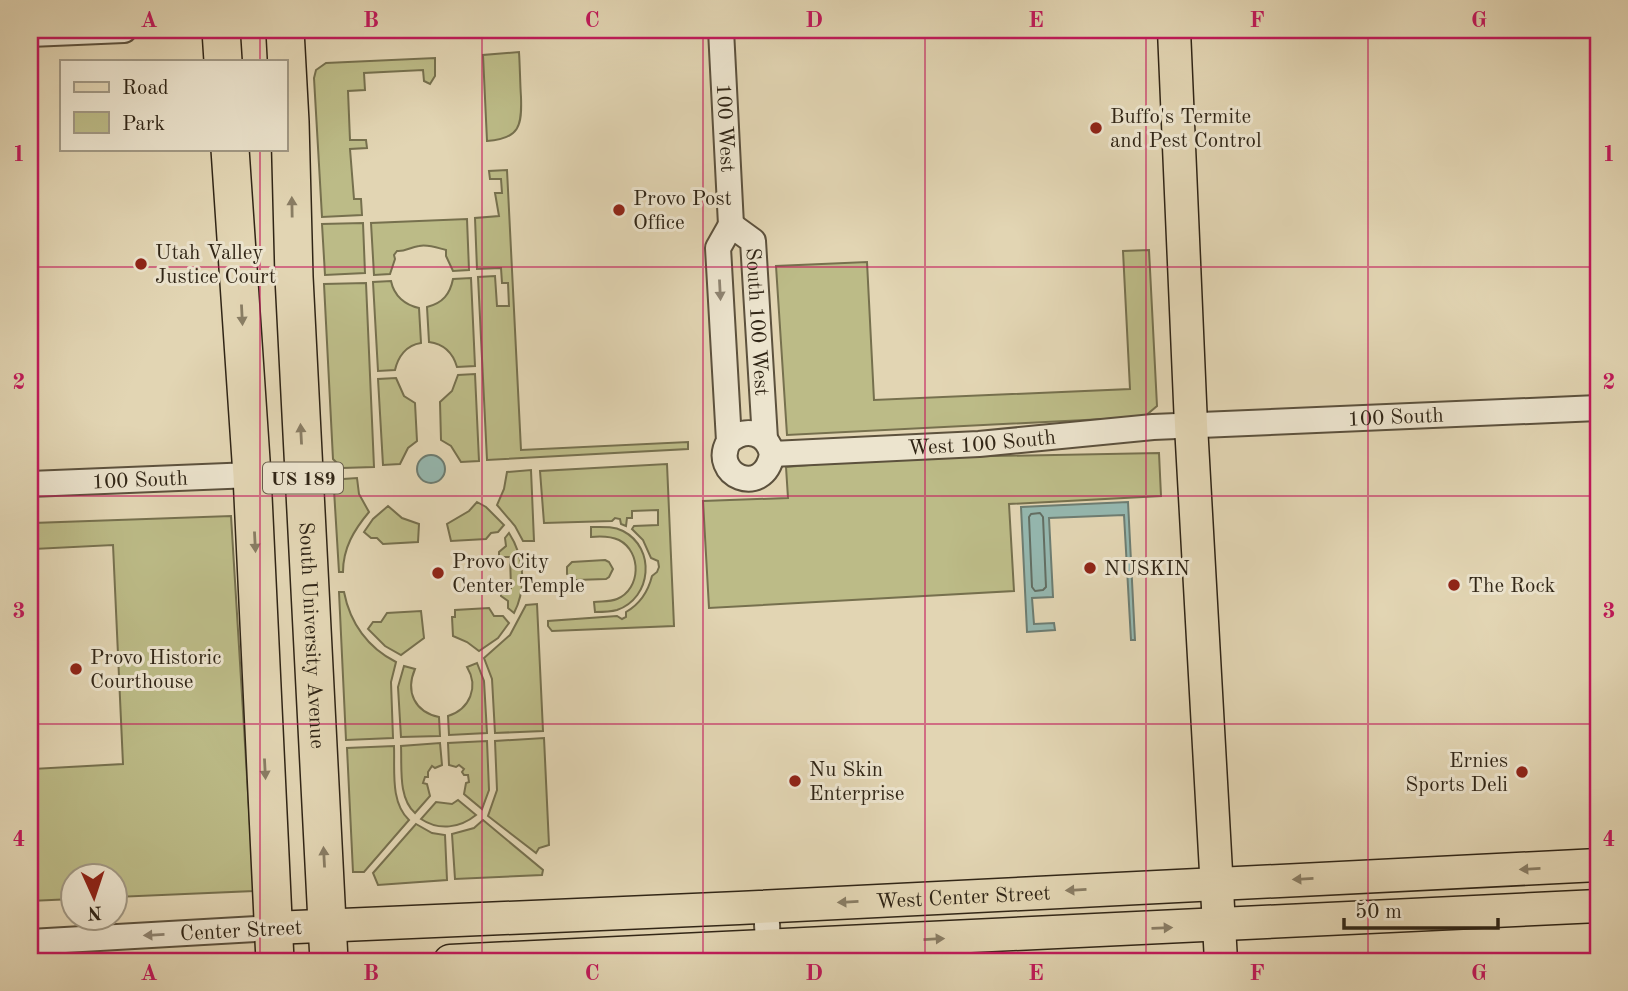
<svg xmlns="http://www.w3.org/2000/svg" width="1628" height="991" font-family="'Old Standard TT',serif">
	<rect width="100%" height="100%" fill="#e2d5b3"/>
	<filter id="stains"><feTurbulence type="fractalNoise" baseFrequency=".00286" numOctaves="4"/><feColorMatrix values="0 0 0 0 .2 0 0 0 0 .09 0 0 0 0 .02 0 0 0 .5 -.17"/></filter>
	<radialGradient id="worn" r=".72"><stop offset=".6" stop-color="#630" stop-opacity="0"/><stop offset="1" stop-color="#630" stop-opacity=".3"/></radialGradient>
	<g fill="#bcbb87" stroke="#76704e" stroke-width="2">
		<path d="M519,52C520,67 520,82 521,97C522,125 520,139 487,141L483,55Z"/>
		<polygon points="435,58 435,76 430,84 424,81 423,70 364,73 365,90 348,91 350,140 366,140 367,148 350,149 354,199 361,199 362,215 322,217 314,78 316,70 326,63"/>
		<polygon points="507,170 521,450 688,442 688,449 487,460 478,277 495,276 497,306 509,306 508,283 502,283 501,268 477,269 475,218 499,216 495,193 502,193 501,179 490,179 489,171"/>
		<path d="M467,219L469,270L453,271L446,256V250C438,248 428,244 419,246C410,247 405,252 397,251L394,255L395,259L390,274L374,275L371,223Z"/>
		<polygon points="363,223 365,273 325,275 322,224"/>
		<polygon points="1149,250 1157,406 1144,417 787,435 776,266 867,262 874,400 1130,389 1123,251"/>
		<path d="M471,278L475,366L457,367C453,353 444,344 429,342L427,307C443,303 450,294 453,279Z"/>
		<path d="M391,281C394,296 405,305 419,308L421,343C406,345 398,357 395,370L378,371L373,282Z"/>
		<polygon points="366,283 374,467 342,468 333,459 324,284"/>
		<polygon points="475,374 479,461 461,462 451,446 441,440 440,402 452,391 458,375"/>
		<polygon points="396,378 404,396 415,403 417,441 408,448 400,464 383,465 378,379"/>
		<polygon points="1159,453 1161,496 1009,504 1014,591 709,608 703,501 788,498 786,467 888,458"/>
		<path d="M667,464L674,626L552,631L548,626V621L617,616L622,619L626,617V612C640,604 648,592 652,576L657,572L659,567L658,561L651,558L643,540L632,529L634,526L658,525V510L632,511V518H627L626,526L621,524L620,519L615,518L612,521L544,523L540,471Z"/>
		<polygon points="531,470 534,541 523,541 515,526 497,505 504,489 507,472"/>
		<path d="M357,478L359,494L369,512C354,530 343,548 343,572H339L334,490L343,479Z"/>
		<polygon points="477,502 486,507 504,525 498,532 491,533 486,539 451,541 447,524 469,511"/>
		<polygon points="388,506 402,518 419,524 418,542 383,544 377,538 371,538 364,532 373,519"/>
		<polygon points="231,516 254,891 116,897 116,876 74,876 73,899 30,901 30,725 33,769 123,764 113,545 34,549 33,523"/>
		<path d="M591,527C602,527 613,526 623,531C656,548 652,598 617,610C610,612 602,612 595,612L594,602C602,601 610,602 617,599C641,589 642,552 619,540C610,536 601,536 591,537Z"/>
		<path d="M509,533C524,556 527,588 514,613L508,608V601L501,596V589L511,588L510,557H499V552L506,546L505,538Z"/>
		<polygon points="605,560 609,562 613,569 609,577 606,579 576,580 567,574 567,567 572,562"/>
		<path d="M339,592H344C350,623 368,648 396,662L391,682L393,738L346,740Z"/>
		<polygon points="537,604 543,731 495,733 492,679 484,658 510,635 526,605"/>
		<polygon points="489,608 494,616 503,616 509,623 498,638 479,651 467,642 453,636 452,617 455,617 455,610"/>
		<polygon points="421,611 424,638 401,655 385,646 368,629 373,622 381,622 387,613"/>
		<path d="M477,663L484,681L487,733L449,735L448,716C470,709 479,687 467,667Z"/>
		<path d="M404,666L415,669C405,692 415,712 439,717L440,736L401,737L398,687Z"/>
		<polygon points="544,738 549,845 539,848 536,853 488,816 497,790 495,741"/>
		<polygon points="487,741 489,790 482,809 464,794 466,783 469,782 468,775 464,775 462,772 464,769 459,765 456,767 449,765 448,743"/>
		<path d="M440,743L442,765L435,768L432,766L428,772V777H425L423,783L427,784L430,796L415,813C398,798 402,767 401,746Z"/>
		<path d="M394,746C395,770 390,802 409,820L364,872H353L347,748Z"/>
		<path d="M458,800L476,815C460,828 439,831 421,819L436,802L452,804Z"/>
		<polygon points="483,820 543,870 542,875 455,879 452,834 474,828"/>
		<polygon points="416,824 432,833 445,835 447,880 378,885 373,873"/>
	</g>
	<g fill="#95b8b0" stroke="#6d7d72" stroke-width="2">
		<circle cx="431" cy="469" r="14"/>
		<polygon points="1128,502 1135,640 1131,640 1124,515 1049,518 1053,597 1032,598 1034,624 1054,623 1055,630 1027,632 1021,507"/>
	</g>
	<g fill="none" stroke-linecap="round" stroke-linejoin="round">
		<polygon stroke="#626e63" stroke-width="2" points="1040,513 1043,517 1046,587 1043,590 1035,591 1032,587 1029,517 1031,514"/>
		<defs>
			<g id="minor">
				<path id="s1" d="M721,30L731,225"/>
				<polyline points="30,34 124,30"/>
				<path id="s2" d="M731,225L753,241L765,439"/>
				<path d="M729,441C746,427 767,432 772,454C764,499 709,475 729,441L718,248L731,225"/>
				<path id="s3" d="M772,454L979,444L1153,427L1598,408"/>
				<path id="s4" d="M30,484L252,475"/>
				<polyline points="766,906 769,961"/>
				<polyline points="30,942 273,928"/>
			</g>
			<g id="major">
				<polyline points="1174,30 1191,425 1221,961"/>
				<path id="s5" d="M273,928L739,908L1598,865"/>
				<polyline points="450,961 1598,906"/>
			</g>
			<g id="highway">
				<polyline points="221,30 223,61"/>
				<path id="s6" d="M285,30L290,122L294,277L329,961"/>
				<polyline points="230,149 252,475 275,961"/>
			</g>
		</defs>
		<use href="#minor" stroke="#5c513d" stroke-width="28"/>
		<use href="#major" stroke="#302516" stroke-width="35"/>
		<use href="#highway" stroke="#302516" stroke-width="40"/>
		<use href="#minor" stroke="#ece4ce" stroke-width="24"/>
		<use href="#major" stroke="#e2d5b3" stroke-width="32"/>
		<use href="#highway" stroke="#e2d5b3" stroke-width="37"/>
	</g>
	<defs><path id="oneway-solid" d="M-6-.8H1V-3.2L6.5 0L1 3.2V.8H-6Z" transform="scale(1.75)"/></defs>
	<g fill="#897d64">
		<use href="#oneway-solid" transform="translate(292 207) rotate(-91)"/>
		<use href="#oneway-solid" transform="translate(242 315) rotate(87)"/>
		<use href="#oneway-solid" transform="translate(301 434) rotate(-93)"/>
		<use href="#oneway-solid" transform="translate(255 542) rotate(87)"/>
		<use href="#oneway-solid" transform="translate(265 769) rotate(87)"/>
		<use href="#oneway-solid" transform="translate(324 857) rotate(-93)"/>
		<use href="#oneway-solid" transform="translate(1530 869) rotate(177)"/>
		<use href="#oneway-solid" transform="translate(1303 879) rotate(177)"/>
		<use href="#oneway-solid" transform="translate(1076 890) rotate(177)"/>
		<use href="#oneway-solid" transform="translate(848 902) rotate(177)"/>
		<use href="#oneway-solid" transform="translate(1162 928) rotate(-2)"/>
		<use href="#oneway-solid" transform="translate(934 939) rotate(-3)"/>
	</g>
	<g fill="#8e8472">
		<use href="#oneway-solid" transform="translate(720 290) rotate(87)"/>
		<use href="#oneway-solid" transform="translate(154 935) rotate(177)"/>
	</g>
	<path fill="none" stroke="#c2185b" stroke-width="2" stroke-opacity="0.55" d="M260,30V61M482,30V961M703,30V961M925,30V961M1146,30V961M1368,30V961M260,149V961M30,267H1598M30,496H1598M30,724H1598"/>
	<g fill="#8f2418" stroke="#ece4ce" stroke-width="2.5">
		<circle cx="1096" cy="128" r="7"/>
		<circle cx="619" cy="210" r="7"/>
		<circle cx="141" cy="264" r="7"/>
		<circle cx="1090" cy="568" r="7"/>
		<circle cx="438" cy="573" r="7"/>
		<circle cx="1454" cy="585" r="7"/>
		<circle cx="76" cy="669" r="7"/>
		<circle cx="1522" cy="772" r="7"/>
		<circle cx="795" cy="781" r="7"/>
	</g>
	<g text-anchor="middle" stroke-width="6" stroke-linejoin="round" paint-order="stroke">
		<rect fill="#ece4ce" stroke="#685e4d" stroke-width="2" x="263" y="462.5" width="80" height="31" rx="5"/>
		<g font-size="19" font-weight="bold" fill="#302516">
			<text x="303" y="485">US 189</text>
		</g>
		<g font-size="21" fill="#302516" stroke="#ece4ce" text-anchor="start">
			<text x="1110" y="123">Buffo's Termite<tspan x="1110" dy="24">and Pest Control</tspan></text>
			<text x="633" y="205">Provo Post<tspan x="633" dy="24">Office</tspan></text>
			<text x="155" y="259">Utah Valley<tspan x="155" dy="24">Justice Court</tspan></text>
			<text x="452" y="568">Provo City<tspan x="452" dy="24">Center Temple</tspan></text>
			<text x="1104" y="575">NUSKIN</text>
			<text x="1468" y="592">The Rock</text>
			<text x="90" y="664">Provo Historic<tspan x="90" dy="24">Courthouse</tspan></text>
			<text x="1508" y="767" text-anchor="end">Ernies<tspan x="1508" dy="24">Sports Deli</tspan></text>
			<text x="809" y="776">Nu Skin<tspan x="809" dy="24">Enterprise</tspan></text>
		</g>
		<g font-size="21" fill="#302516" stroke="#ece4ce">
			<text dy="7" stroke="none"><textPath href="#s1" startOffset="98">100 West</textPath></text>
			<text dy="7" stroke="none"><textPath href="#s2" startOffset="108">South 100 West</textPath></text>
			<text dy="7" stroke="none"><textPath href="#s3" startOffset="625">100 South</textPath></text>
			<text dy="7" stroke="none"><textPath href="#s3" startOffset="210">West 100 South</textPath></text>
			<text dy="7" stroke="none"><textPath href="#s4" startOffset="110">100 South</textPath></text>
			<text dy="7" stroke="none"><textPath href="#s6" startOffset="606">South University Avenue</textPath></text>
			<text dy="7" stroke="none"><textPath href="#s5" startOffset="691">West Center Street</textPath></text>
			<text transform="translate(241 930) rotate(-3)" y="7">Center Street</text>
		</g>
	</g>
	<rect width="1628" height="991" fill="none" stroke="#e2d5b3" stroke-width="77"/>
	<rect x="60" y="60" width="228" height="91" fill="#ece4ce" stroke="#a19884" stroke-width="2"/>
	<rect x="74" y="82" width="35" height="10" fill="#e2d5b3" stroke="#a19884" stroke-width="2"/>
	<text x="122" y="94" font-size="21" fill="#302516">Road</text>
	<rect x="74" y="112" width="35" height="21" fill="#bcbb87" stroke="#a19884" stroke-width="2"/>
	<text x="122" y="130" font-size="21" fill="#302516">Park</text>
	<g transform="translate(94 897) rotate(177)"><circle r="33" fill="#ece4ce" stroke="#a19884" stroke-width="2"/>
	<path d="M0-5L12 26L0 18L-12 26Z" fill="#8f2418"/>
	<text y="-10" font-size="19" font-weight="bold" text-anchor="middle" fill="#302516">N</text>
	</g>
	<path d="M1344 918v10h154v-10" fill="none" stroke="#302516" stroke-width="3.5"/>
	<text x="1355" y="918" font-size="21" fill="#302516" stroke="#ece4ce" stroke-width="5" paint-order="stroke">50 m</text>
	<rect x="38" y="38" width="1552" height="915" fill="none" stroke="#c2185b" stroke-width="2.5"/>
	<g font-size="23" text-anchor="middle" font-weight="bold" fill="#c2185b">
		<text x="149" y="27">A</text>
		<text x="371" y="27">B</text>
		<text x="592" y="27">C</text>
		<text x="814" y="27">D</text>
		<text x="1036" y="27">E</text>
		<text x="1257" y="27">F</text>
		<text x="1479" y="27">G</text>
		<text x="19" y="161">1</text>
		<text x="1609" y="161">1</text>
		<text x="19" y="389">2</text>
		<text x="1609" y="389">2</text>
		<text x="19" y="618">3</text>
		<text x="1609" y="618">3</text>
		<text x="19" y="846">4</text>
		<text x="1609" y="846">4</text>
		<text x="149" y="980">A</text>
		<text x="371" y="980">B</text>
		<text x="592" y="980">C</text>
		<text x="814" y="980">D</text>
		<text x="1036" y="980">E</text>
		<text x="1257" y="980">F</text>
		<text x="1479" y="980">G</text>
	</g>
	<rect width="100%" height="100%" filter="url(#stains)"/>
	<rect width="100%" height="100%" fill="url(#worn)"/>
</svg>
